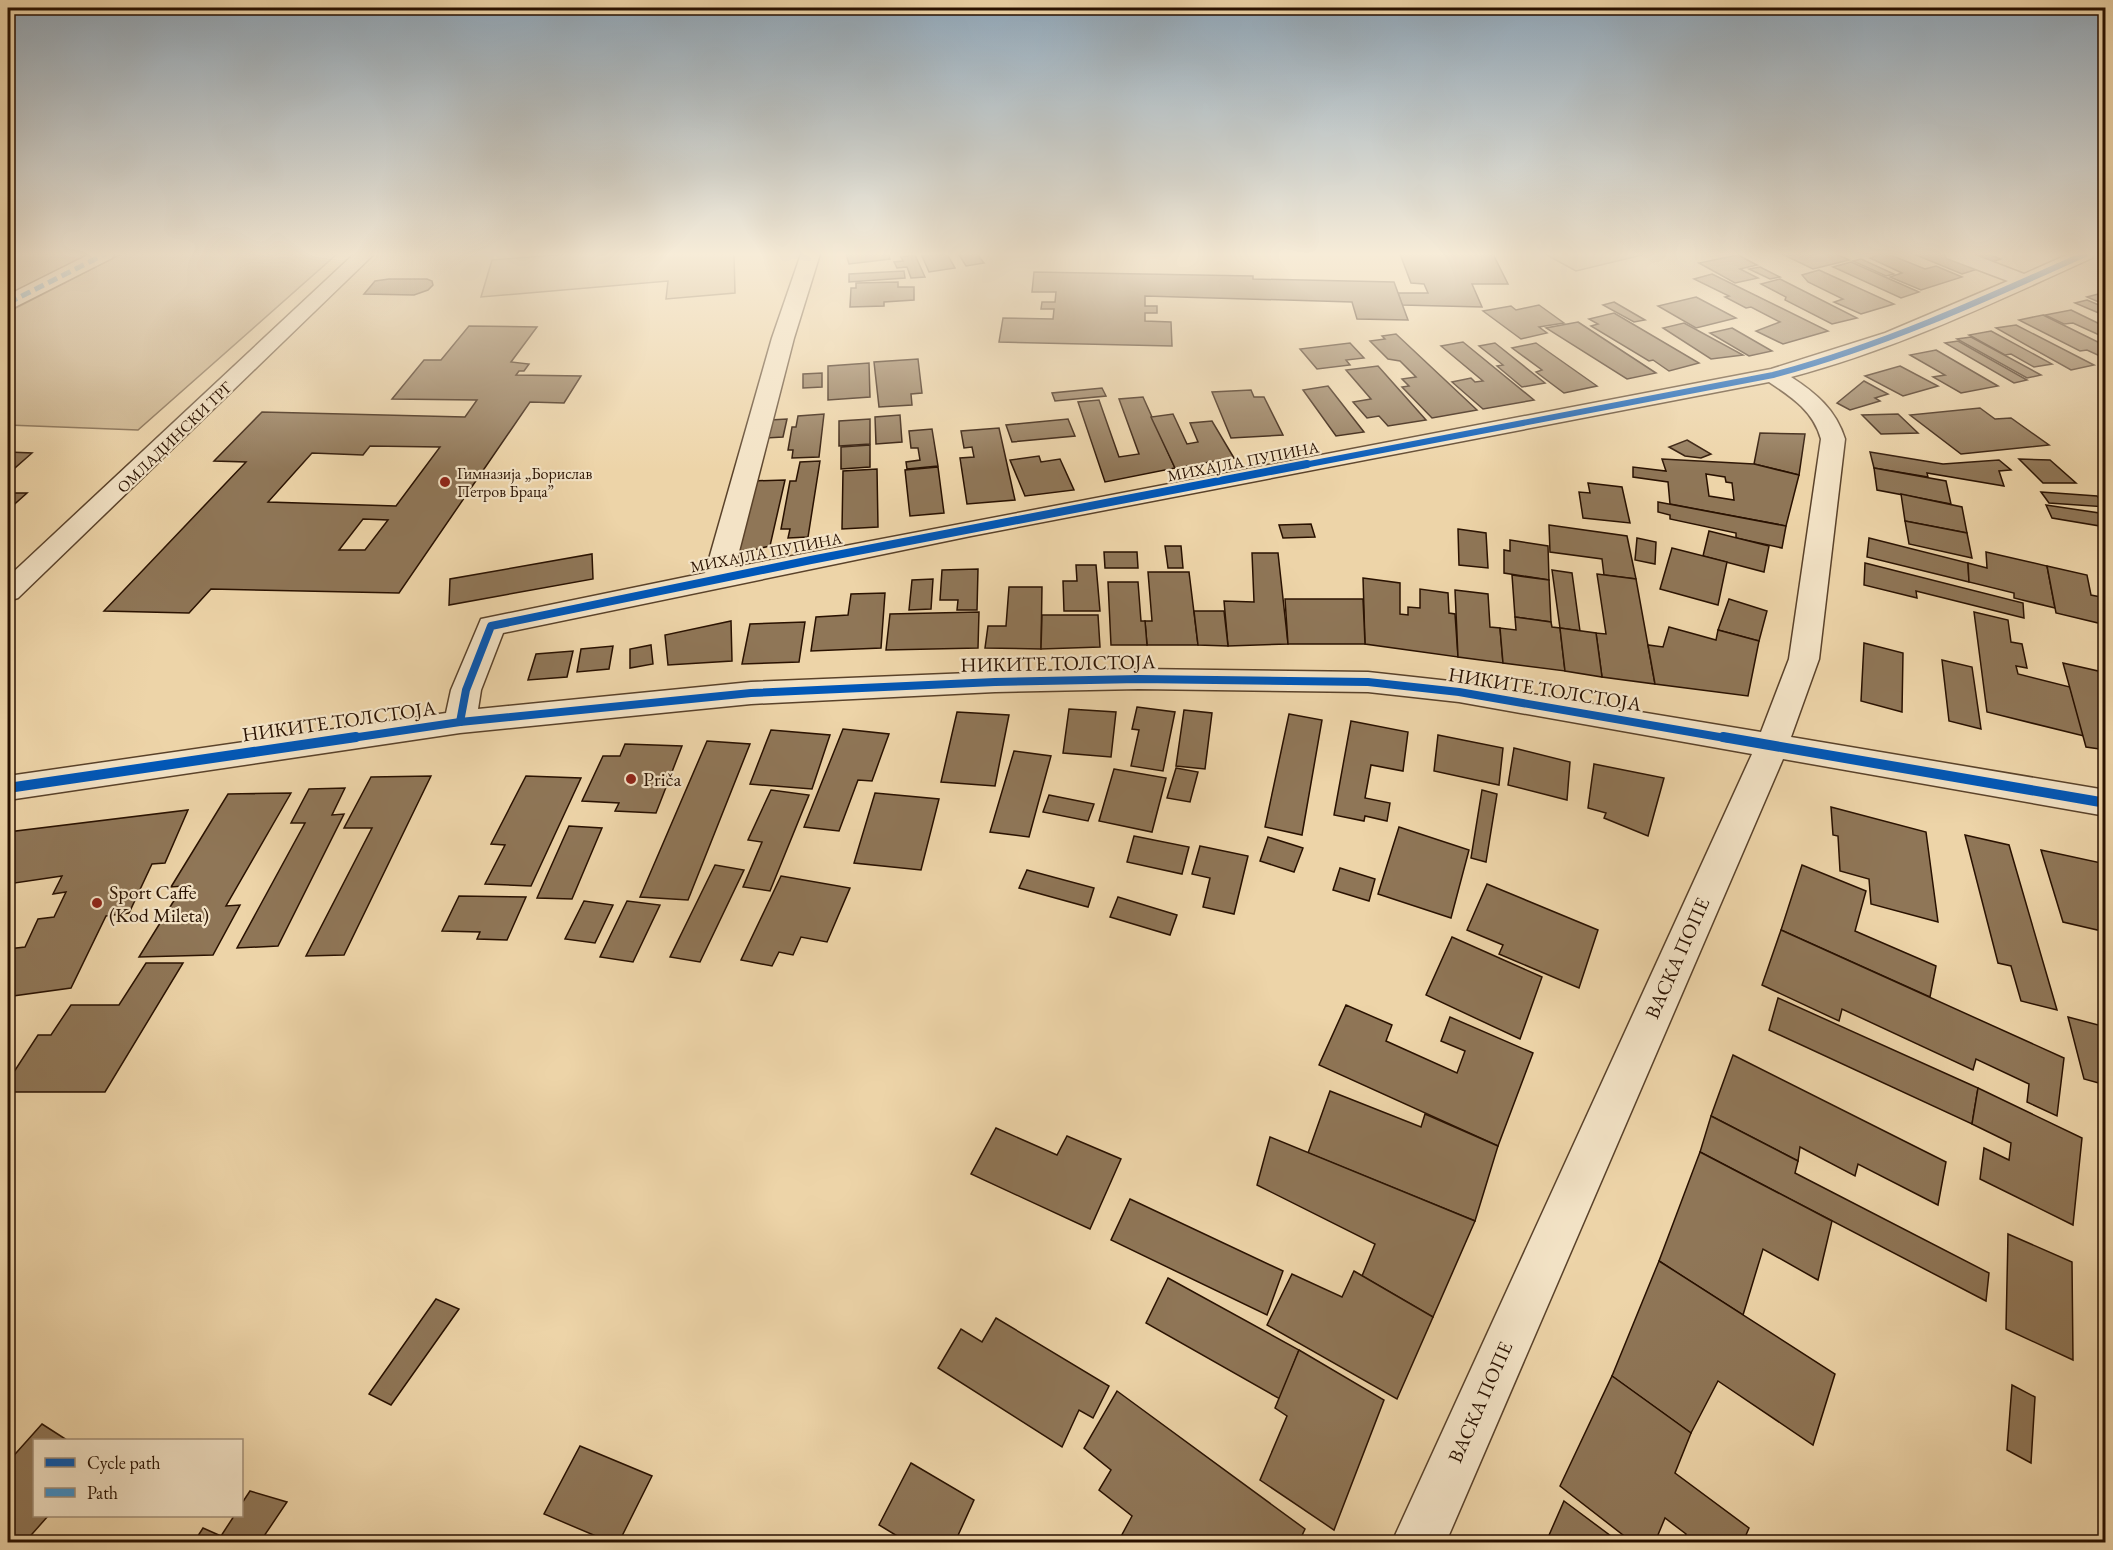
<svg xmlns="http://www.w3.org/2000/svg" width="2113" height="1550" font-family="'EB Garamond',serif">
	<rect width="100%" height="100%" fill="#edd4a8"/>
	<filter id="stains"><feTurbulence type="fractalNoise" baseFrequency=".00333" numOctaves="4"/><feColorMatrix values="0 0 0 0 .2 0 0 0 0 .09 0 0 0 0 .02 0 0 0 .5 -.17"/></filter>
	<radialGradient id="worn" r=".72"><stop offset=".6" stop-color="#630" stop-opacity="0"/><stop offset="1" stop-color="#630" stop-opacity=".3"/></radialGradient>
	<g fill="#ccb38b" stroke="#7a6246" stroke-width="1.5">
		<polygon points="8,254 90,254 8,296"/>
		<polygon points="121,254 337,254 138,430 8,425 8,312"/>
		<polygon points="568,254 734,254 735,293 666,299 668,281 481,297 492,260"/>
		<polygon points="1545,254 1646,254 1576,271"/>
	</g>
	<g fill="#8f7657" stroke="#291100" stroke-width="1.5" fill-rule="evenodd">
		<polygon points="846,254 888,254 890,259 849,264"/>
		<polygon points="947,254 955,268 929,272 922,256"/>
		<polygon points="977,254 984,263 966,266 959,255"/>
		<polygon points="1400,254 1493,254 1508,284 1472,284 1482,307 1402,305 1398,293 1428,293 1424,284 1411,283"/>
		<polygon points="1782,254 1836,254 1849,260 1813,269"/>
		<polygon points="1881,254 1888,254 1925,269 1936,266 1962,277 1921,290 1890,277 1902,273 1870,258"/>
		<polygon points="1914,254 1942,254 1978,269 1962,274"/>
		<polygon points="1966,254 1988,254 2001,259 1989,263"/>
		<polygon points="915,255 925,277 911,278 907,267 897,268 894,262 903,261 901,257"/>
		<polygon points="1738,255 1757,265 1740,269 1758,278 1735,283 1699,263"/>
		<polygon points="1861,259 1894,274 1886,276 1853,261"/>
		<polygon points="1851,262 1919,292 1901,298 1833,267"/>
		<polygon points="1760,267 1780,277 1770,279 1749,269"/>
		<polygon points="1819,270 1894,304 1861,314 1834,302 1843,299 1808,282 1802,275"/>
		<polygon points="904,271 905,278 849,282 849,274"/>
		<polygon points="1034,272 1253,276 1253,279 1394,282 1408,320 1357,319 1352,302 1145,296 1145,306 1157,306 1157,313 1145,313 1145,321 1171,322 1172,346 999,342 1003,318 1053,319 1054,309 1041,309 1042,302 1055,302 1056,292 1032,292"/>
		<polygon points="1712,274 1828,331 1783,344 1756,331 1780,322 1751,307 1746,308 1725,297 1729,296 1694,279"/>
		<polygon points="389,279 427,279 432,281 433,285 428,290 414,295 364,294 375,281"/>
		<polygon points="1780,279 1857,318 1832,324 1785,300 1786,297 1761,284"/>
		<polygon points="898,282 898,287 914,287 914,300 884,302 884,306 850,307 851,288 856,288 856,283"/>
		<polygon points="2106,292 2106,305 2087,297"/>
		<polygon points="1696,297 1736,318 1696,328 1658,306"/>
		<polygon points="2087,300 2106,308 2106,316 2075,303"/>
		<polygon points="1614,302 1645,320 1634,322 1603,305"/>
		<polygon points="1539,305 1564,323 1539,327 1547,333 1521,339 1483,311 1511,306 1516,310"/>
		<polygon points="2071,310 2106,327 2106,338 2073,323 2064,324 2045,315"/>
		<polygon points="1614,313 1699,363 1669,371 1653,360 1649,361 1591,326 1598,324 1589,319"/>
		<polygon points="2043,315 2106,346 2106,356 2102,357 2087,350 2080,351 2019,320"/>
		<polygon points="1578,322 1656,373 1627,379 1546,328"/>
		<polygon points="1684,323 1743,355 1711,359 1663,328"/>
		<polygon points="2016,325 2094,365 2071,370 1996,328"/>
		<path d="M469,326L537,327L511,362L529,364L524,371H519L516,375L581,376L564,403L530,402L399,593L211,589L189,613L104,611L246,462L214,461L262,412L465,417L477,400L392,399L424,360H441ZM370,446L440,447L396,506L268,502L312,453L363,455ZM363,519L388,520L365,550H339Z"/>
		<polygon points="1732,328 1772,351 1749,356 1710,333"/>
		<polygon points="1991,331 2052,364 2034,367 2011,354 2005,355 1969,335"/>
		<polygon points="1396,334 1477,410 1432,418 1402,387 1409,386 1402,379 1416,377 1400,361 1388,359 1370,341 1385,339 1382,336"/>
		<polygon points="1971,337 2041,375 2027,378 1957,339"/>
		<polygon points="1958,341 2027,380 2014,383 1945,343"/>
		<polygon points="1463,342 1534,400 1483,409 1452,382 1471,378 1475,382 1483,381 1441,346"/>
		<polygon points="1350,343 1364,358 1346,360 1350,365 1317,369 1300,349"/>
		<polygon points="1495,343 1545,383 1522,387 1497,366 1503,365 1479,346"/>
		<polygon points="1536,343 1597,386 1564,393 1536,372 1542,370 1512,348"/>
		<polygon points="1936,350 1998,386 1961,393 1933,377 1945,375 1910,355"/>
		<polygon points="918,359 922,393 911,394 912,405 879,407 874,362"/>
		<polygon points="869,363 870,397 828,400 828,366"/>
		<polygon points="1378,366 1426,420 1388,426 1379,416 1367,418 1353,402 1371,399 1346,370"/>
		<polygon points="1900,366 1938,386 1903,396 1865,376"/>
		<polygon points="822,373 822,387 803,388 803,374"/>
		<polygon points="1864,381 1888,394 1875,398 1880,401 1850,410 1837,403"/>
		<polygon points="1328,386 1364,432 1336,436 1303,390"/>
		<polygon points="1102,388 1106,396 1055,401 1052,393"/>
		<polygon points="1251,390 1254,397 1264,397 1283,435 1231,438 1212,392"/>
		<polygon points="1143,397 1175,468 1105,482 1078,402 1099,400 1119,457 1139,454 1119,399"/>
		<polygon points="1980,408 1995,419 2011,418 2049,445 1961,454 1910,415"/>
		<polygon points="824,414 819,457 792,458 793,450 788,450 792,427 796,427 798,416"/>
		<polygon points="1173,414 1187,444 1198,442 1190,423 1212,421 1234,458 1175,468 1151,417"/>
		<polygon points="1898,414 1918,433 1881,434 1862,415"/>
		<polygon points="900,415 902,442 876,444 875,417"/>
		<polygon points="787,419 783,437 766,438 770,420"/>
		<polygon points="870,419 870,444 839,446 839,421"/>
		<polygon points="1068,419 1075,436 1012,442 1006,425"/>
		<polygon points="999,428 1015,500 967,504 960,458 974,457 972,447 964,448 961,431"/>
		<polygon points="932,429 938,466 907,469 906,462 920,460 918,448 911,448 909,431"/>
		<polygon points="1760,433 1805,434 1799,475 1754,464"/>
		<polygon points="1687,440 1711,454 1701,458 1685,456 1669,447"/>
		<polygon points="870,445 870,467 841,469 841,447"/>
		<polygon points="8,452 32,453 8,474"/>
		<polygon points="1870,452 1943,464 1999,460 2011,470 1999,471 2004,486 1927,473 1928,477 1874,468"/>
		<polygon points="1039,456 1041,462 1060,459 1074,490 1025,496 1010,460"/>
		<path d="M1662,459L1754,464L1799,475L1786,526L1670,504L1668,482L1633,477V467L1666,471ZM1706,474L1725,477L1726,482L1732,483L1734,500L1709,496Z"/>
		<polygon points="2019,459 2050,460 2076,483 2043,483"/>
		<polygon points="820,461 808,537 788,538 790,529 781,529 790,481 796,481 800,462"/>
		<polygon points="938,467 944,513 910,516 905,470"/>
		<polygon points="1874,468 1946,481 1951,504 1877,490"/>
		<polygon points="877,469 878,527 842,529 843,471"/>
		<polygon points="785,480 770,546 732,555 751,481"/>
		<polygon points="1588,483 1622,487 1630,523 1583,518 1579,492 1590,493"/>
		<polygon points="2041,492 2097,496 2106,507 2049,503"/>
		<polygon points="8,493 27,493 8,510"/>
		<polygon points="1901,494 1962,507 1967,533 1905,521"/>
		<polygon points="1658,502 1786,526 1782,548 1736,538 1736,533 1670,519 1670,515 1658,512"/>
		<polygon points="2046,505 2106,514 2106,527 2052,518"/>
		<polygon points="1905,521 1967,533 1972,558 1909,544"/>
		<polygon points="1311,524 1315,537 1283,538 1279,525"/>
		<polygon points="1549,525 1627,536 1636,579 1604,575 1602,559 1550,552"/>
		<polygon points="1458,529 1486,533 1488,568 1459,565"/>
		<polygon points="1709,531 1769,546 1764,572 1703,556"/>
		<polygon points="1637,538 1656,542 1655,564 1635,560"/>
		<polygon points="1869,538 1968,563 1969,582 1867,557"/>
		<polygon points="1510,540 1548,546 1549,580 1504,573 1504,550 1510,551"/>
		<polygon points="1165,546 1181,546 1183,568 1168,568"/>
		<polygon points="1672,548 1727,562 1718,605 1660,589"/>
		<polygon points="1104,552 1137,552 1138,568 1105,568"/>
		<polygon points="1986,552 2047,566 2055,608 2014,598 2014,593 1969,582 1968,563 1987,568"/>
		<polygon points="1252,553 1278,553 1288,644 1228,646 1224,601 1254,602"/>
		<polygon points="592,554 593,579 449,605 450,579"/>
		<polygon points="1865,563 2023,603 2024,618 1916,591 1917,598 1864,585"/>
		<polygon points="1076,565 1096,565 1100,611 1064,611 1063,581 1077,581"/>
		<polygon points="2047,566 2087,575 2091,595 2106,598 2106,639 2102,624 2056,613"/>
		<polygon points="978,569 977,610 957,610 958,600 940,600 942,570"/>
		<polygon points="1552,570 1572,573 1580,631 1560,628"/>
		<polygon points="1148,572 1189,572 1198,645 1147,645 1145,621 1152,621"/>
		<polygon points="1597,574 1636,579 1655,684 1602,677 1596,633 1606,634"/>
		<polygon points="1512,575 1549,580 1551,622 1515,617"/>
		<polygon points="1363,578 1400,583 1400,614 1408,615 1408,607 1420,608 1420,589 1448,593 1449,613 1455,614 1458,657 1365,644"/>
		<polygon points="933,579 931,609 909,610 912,580"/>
		<polygon points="1108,582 1138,582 1141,621 1145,621 1147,645 1111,645"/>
		<polygon points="1009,587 1042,587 1041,649 985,648 988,626 1006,626"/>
		<polygon points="1455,590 1488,594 1490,627 1500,628 1503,663 1458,657"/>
		<polygon points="885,593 881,648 811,651 816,617 848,615 851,594"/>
		<polygon points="1285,599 1363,599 1365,644 1288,644"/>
		<polygon points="1729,599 1767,611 1759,641 1718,630"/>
		<polygon points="1194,611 1224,611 1228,646 1198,645"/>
		<polygon points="979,612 978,648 886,650 890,614"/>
		<polygon points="1974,612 2008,620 2011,642 2022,644 2027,668 2016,666 2018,674 2070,687 2084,736 1987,712"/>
		<polygon points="1042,615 1098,615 1100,647 1041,649"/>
		<polygon points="1515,617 1551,622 1552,627 1560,628 1565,671 1503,663 1500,628 1516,630"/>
		<polygon points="731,621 732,661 668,665 665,635"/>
		<polygon points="805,622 799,662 742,664 750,624"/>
		<polygon points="1669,627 1716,640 1718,630 1759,641 1748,696 1655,684 1648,645 1663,647"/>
		<polygon points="1560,628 1596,633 1602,677 1565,671"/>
		<polygon points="1864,643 1903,653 1902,712 1861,701"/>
		<polygon points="651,645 653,664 630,668 630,649"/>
		<polygon points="613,646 609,669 577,672 581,649"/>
		<polygon points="573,651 567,677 528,680 536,654"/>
		<polygon points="1942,660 1972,667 1981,729 1949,721"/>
		<polygon points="2063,663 2098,671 2106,694 2106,750 2086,747"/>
		<polygon points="1137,707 1175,712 1163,771 1131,766 1139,730 1132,729"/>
		<polygon points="1069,709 1116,712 1111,757 1063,753"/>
		<polygon points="1184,710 1212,713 1205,769 1176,766"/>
		<polygon points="957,712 1009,715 995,786 941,782"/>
		<polygon points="1289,714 1322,720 1302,835 1265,827"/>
		<polygon points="1351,721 1408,732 1403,771 1371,765 1365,798 1390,803 1387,821 1365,816 1364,821 1334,815"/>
		<polygon points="843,729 889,734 872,781 858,780 839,831 804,827"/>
		<polygon points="771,730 830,735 812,789 750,784"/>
		<polygon points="1438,735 1503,748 1499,785 1434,771"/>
		<polygon points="707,741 750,744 688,900 640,897"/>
		<polygon points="625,744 682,746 656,813 615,811 619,803 582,801 603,756 620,756"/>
		<polygon points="1514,748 1570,762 1567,800 1508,785"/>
		<polygon points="1014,751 1051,756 1029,837 990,832"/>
		<polygon points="1594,764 1664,778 1648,836 1604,818 1606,813 1588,808"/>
		<polygon points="1176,768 1198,772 1190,802 1167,798"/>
		<polygon points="1114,769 1166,778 1152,832 1099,821"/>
		<polygon points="431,776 344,955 306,956 372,828 344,828 371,777"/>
		<polygon points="526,776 581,778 531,886 485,884 505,845 491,844"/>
		<polygon points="345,788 332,815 344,814 278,946 237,948 305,823 291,823 309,789"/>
		<polygon points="771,790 809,795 770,891 743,887 762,842 748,840"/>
		<polygon points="1482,790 1497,794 1486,862 1471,858"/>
		<polygon points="291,793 226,906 240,905 213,955 139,957 183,886 171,887 228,794"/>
		<polygon points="875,793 939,799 921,870 854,863"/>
		<polygon points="1049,795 1094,804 1088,821 1043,812"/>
		<polygon points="1831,807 1926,832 1938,922 1871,904 1869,879 1840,871 1838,836 1833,835"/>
		<polygon points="188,810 165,863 152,864 129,913 106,916 71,988 13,996 8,1003 8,949 25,947 38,919 54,917 66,892 53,894 62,876 8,884 8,832"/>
		<polygon points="569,826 602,828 572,899 537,898"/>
		<polygon points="1399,827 1469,850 1451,918 1378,894"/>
		<polygon points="1965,835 2009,845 2057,1010 2021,1001 2011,966 1998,963"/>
		<polygon points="1134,836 1189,847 1182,874 1127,862"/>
		<polygon points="1268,837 1303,848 1294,872 1260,861"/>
		<polygon points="1200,846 1248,856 1234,914 1203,907 1210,878 1192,874"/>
		<polygon points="2041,850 2106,864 2106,932 2063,922"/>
		<polygon points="715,865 744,870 700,962 670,957"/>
		<polygon points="1802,865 1866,891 1855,931 1936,966 1930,997 1781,930"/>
		<polygon points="1340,868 1375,879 1369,901 1333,890"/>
		<polygon points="1027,870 1094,888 1088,907 1019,888"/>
		<polygon points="781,876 850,888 827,942 801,937 793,955 779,952 772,966 741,960"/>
		<polygon points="1487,884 1598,930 1579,988 1499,954 1503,945 1467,930"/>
		<polygon points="459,896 526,897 507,940 477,939 480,932 442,931"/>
		<polygon points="1118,897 1177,915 1170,935 1110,917"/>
		<polygon points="584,901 613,905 595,943 565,939"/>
		<polygon points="627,901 660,905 633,962 600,957"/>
		<polygon points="1781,930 2064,1058 2057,1116 2027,1102 2029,1084 1976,1059 1973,1070 1842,1009 1839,1021 1762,985"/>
		<polygon points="1452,937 1542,977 1520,1039 1426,995"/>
		<polygon points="146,963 183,963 105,1092 8,1092 8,1081 38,1035 51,1035 71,1005 119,1005"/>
		<polygon points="1778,998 1978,1088 1972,1124 1769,1030"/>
		<polygon points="1346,1005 1392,1025 1386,1041 1457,1073 1465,1051 1441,1041 1450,1017 1533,1053 1498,1146 1319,1065"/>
		<polygon points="2068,1017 2106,1027 2106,1085 2084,1079"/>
		<polygon points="1733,1055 1946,1162 1938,1205 1858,1164 1855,1176 1800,1147 1798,1161 1711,1116"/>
		<polygon points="1978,1088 2082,1138 2073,1225 1980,1179 1984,1148 2009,1160 2011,1143 1972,1124"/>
		<polygon points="1330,1091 1421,1127 1425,1114 1498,1146 1475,1221 1308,1153"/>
		<polygon points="1711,1116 1798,1161 1795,1173 1989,1273 1986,1301 1700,1152"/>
		<polygon points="996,1128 1057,1155 1067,1136 1121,1159 1090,1229 971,1174"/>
		<polygon points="1270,1137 1475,1221 1433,1317 1362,1276 1375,1244 1257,1185"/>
		<polygon points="1700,1152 1832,1221 1818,1280 1763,1249 1743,1315 1659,1261"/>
		<polygon points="1130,1199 1283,1271 1267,1315 1111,1240"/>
		<polygon points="2008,1234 2072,1262 2073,1360 2006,1329"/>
		<polygon points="1659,1261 1835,1374 1813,1445 1718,1381 1691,1433 1612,1376"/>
		<polygon points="1354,1271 1433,1317 1397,1399 1267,1325 1292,1274 1342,1297"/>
		<polygon points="1168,1278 1299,1350 1280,1399 1146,1323"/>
		<polygon points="436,1299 459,1309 391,1405 369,1394"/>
		<polygon points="996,1318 1109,1386 1093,1418 1079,1410 1062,1447 938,1368 961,1329 982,1342"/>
		<polygon points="1299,1350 1384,1400 1334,1530 1260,1480 1287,1416 1275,1408"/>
		<polygon points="1612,1376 1691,1433 1675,1473 1749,1528 1743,1542 1683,1542 1686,1534 1665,1518 1655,1542 1632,1542 1560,1486"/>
		<polygon points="2012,1385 2035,1397 2031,1463 2007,1450"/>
		<polygon points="1117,1391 1305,1529 1299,1542 1118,1542 1132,1516 1099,1490 1111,1470 1084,1448"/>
		<polygon points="42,1424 67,1440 34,1440 34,1516 48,1516 25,1542 8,1542 8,1462"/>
		<polygon points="580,1446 652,1476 619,1542 610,1542 544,1514"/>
		<polygon points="911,1463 974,1500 955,1542 907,1542 879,1525"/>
		<polygon points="250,1491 287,1502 260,1542 194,1542 203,1528 221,1536 234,1516 242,1516 242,1503"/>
		<polygon points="1564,1501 1619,1542 1546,1542"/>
	</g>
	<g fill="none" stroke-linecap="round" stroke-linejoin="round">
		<defs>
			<g id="street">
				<polygon points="90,254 114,254 112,258 15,307 8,309 8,295"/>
				<polygon points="354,254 374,254 18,598 8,601 8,577"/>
				<path d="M801,254H820L794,338L735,567L1771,369L1885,333L2008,281L1947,258L1945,254H1972L2024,274L2069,254H2094L2092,258C1993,303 1896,349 1791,377C1816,393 1836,410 1845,439L1819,659L1791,737L2106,790V816L1783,759L1446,1542H1392L1752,754L1459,702L1368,692L1139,689L995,692L751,704L460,733L8,800V776L446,713L451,690L481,619L705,573L772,338ZM1769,382C1793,398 1813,411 1821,439L1789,659L1761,732L1459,682L1368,672L1139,669L995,672L751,682L478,709L481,690L503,633L971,536Z"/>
			</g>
		</defs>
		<use href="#street" stroke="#5a422a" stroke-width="3"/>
		<use href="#street" fill="#f3e3c6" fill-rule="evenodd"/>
		<polyline stroke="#3c92d0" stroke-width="5" stroke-dasharray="10 5" stroke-linecap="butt" points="8,303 105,254"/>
		<defs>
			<path id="cycleway-far2" d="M1299,466L1773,375C1882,346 1983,300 2085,254"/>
			<g id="cycleway-far1">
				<polyline points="460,722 466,690 491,626 811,560 1307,464"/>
				<polyline points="345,739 460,722 751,693 995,682 1139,679 1368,682 1459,692 1731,739"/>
			</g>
			<g id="cycleway">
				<polyline points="1723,737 2106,803"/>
				<polyline points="8,788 356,737"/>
			</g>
		</defs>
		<use href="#cycleway-far2" stroke="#f3e3c6" stroke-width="8"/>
		<use href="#cycleway-far1" stroke="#f3e3c6" stroke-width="10"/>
		<use href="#cycleway" stroke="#f3e3c6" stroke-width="14"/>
		<use href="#cycleway-far2" stroke="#0057b8" stroke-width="6"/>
		<use href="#cycleway-far1" stroke="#0057b8" stroke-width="8"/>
		<use href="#cycleway" stroke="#0057b8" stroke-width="10"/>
	</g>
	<linearGradient id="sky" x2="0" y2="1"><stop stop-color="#8fa6b8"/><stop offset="0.54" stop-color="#f7ecd8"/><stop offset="1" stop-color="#f7ecd8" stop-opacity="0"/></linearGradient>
	<rect width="2113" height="471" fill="url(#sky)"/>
	<g fill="#8f2418" stroke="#f3e3c6" stroke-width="2">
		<circle cx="445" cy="482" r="6"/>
		<circle cx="631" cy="779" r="6"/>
		<circle cx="97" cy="903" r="6"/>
	</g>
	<g text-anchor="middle" stroke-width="4.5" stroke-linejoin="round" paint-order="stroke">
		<g font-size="16" fill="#291100" stroke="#f3e3c6">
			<text transform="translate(174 437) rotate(-44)" y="6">ОМЛАДИНСКИ ТРГ</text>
			<text transform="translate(1243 461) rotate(-11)" y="6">МИХАЈЛА ПУПИНА</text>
			<text transform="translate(766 552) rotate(-11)" y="6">МИХАЈЛА ПУПИНА</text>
		</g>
		<g font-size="16" fill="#291100" stroke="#f3e3c6" text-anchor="start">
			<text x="457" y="479">Гимназија „Борислав<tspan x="457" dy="18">Петров Браца”</tspan></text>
		</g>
		<g font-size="20" fill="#291100" stroke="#f3e3c6">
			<text transform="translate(1058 663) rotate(-1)" y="7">НИКИТЕ ТОЛСТОЈА</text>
			<text transform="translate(1545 689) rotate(9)" y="7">НИКИТЕ ТОЛСТОЈА</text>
			<text transform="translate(339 721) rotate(-8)" y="7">НИКИТЕ ТОЛСТОЈА</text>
			<text transform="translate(1677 958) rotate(-66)" y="7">ВАСКА ПОПЕ</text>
			<text transform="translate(1480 1402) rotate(-66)" y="7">ВАСКА ПОПЕ</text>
		</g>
		<g font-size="20" fill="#291100" stroke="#f3e3c6" text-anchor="start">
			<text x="643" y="786">Priča</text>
			<text x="109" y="899">Sport Caffe<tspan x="109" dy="23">(Kod Mileta)</tspan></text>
		</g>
	</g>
	<rect width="2113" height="1550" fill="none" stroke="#edd4a8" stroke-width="30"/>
	<rect x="9" y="9" width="2095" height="1532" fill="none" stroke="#291100" stroke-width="3"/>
	<rect x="15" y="15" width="2083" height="1520" fill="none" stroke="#291100" stroke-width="1.5"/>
	<rect x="33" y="1439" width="210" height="78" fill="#f3e3c6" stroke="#a28f77" stroke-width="1.5"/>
	<rect x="45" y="1458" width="30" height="9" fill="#0057b8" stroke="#a28f77" stroke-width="1.5"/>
	<text x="87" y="1469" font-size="18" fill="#291100">Cycle path</text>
	<rect x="45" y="1488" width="30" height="9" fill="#3c92d0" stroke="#a28f77" stroke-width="1.5"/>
	<text x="87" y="1499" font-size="18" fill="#291100">Path</text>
	<rect width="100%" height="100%" filter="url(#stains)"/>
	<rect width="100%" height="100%" fill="url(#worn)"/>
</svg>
